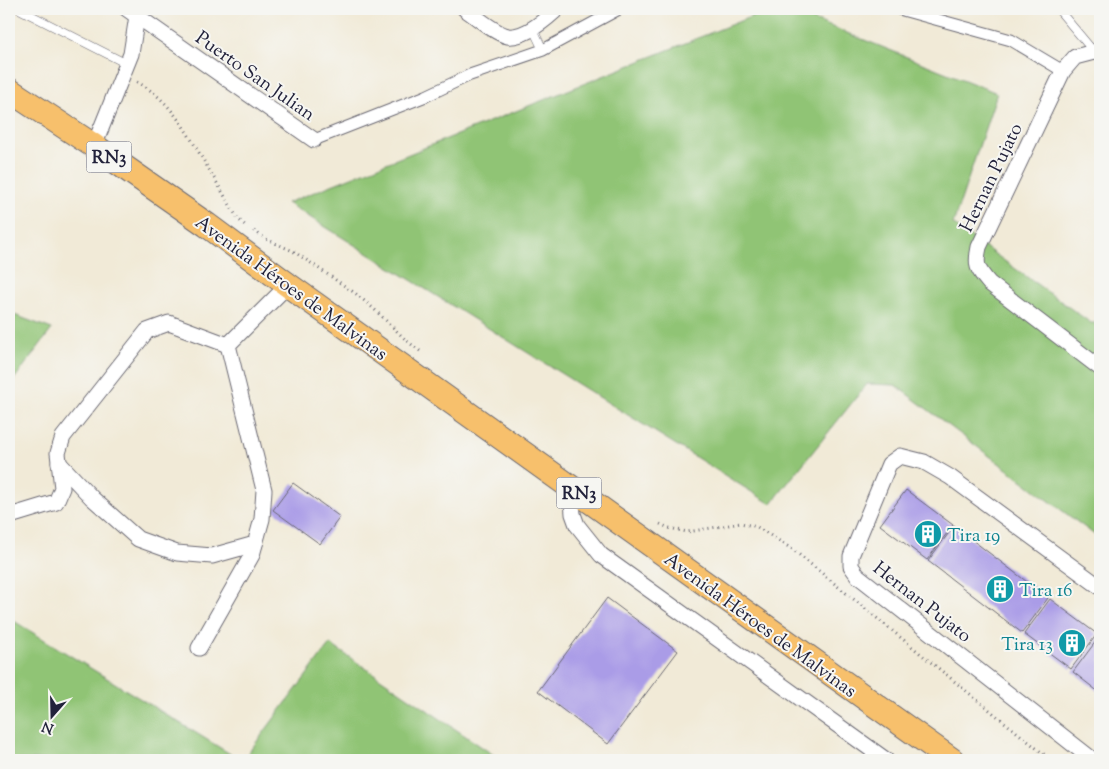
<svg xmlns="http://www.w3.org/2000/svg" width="1109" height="769" font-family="'Sorts Mill Goudy',serif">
	<rect width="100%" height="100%" fill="#f6f6f2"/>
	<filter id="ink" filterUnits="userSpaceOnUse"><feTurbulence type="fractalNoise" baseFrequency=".02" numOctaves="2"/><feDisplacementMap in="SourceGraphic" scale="10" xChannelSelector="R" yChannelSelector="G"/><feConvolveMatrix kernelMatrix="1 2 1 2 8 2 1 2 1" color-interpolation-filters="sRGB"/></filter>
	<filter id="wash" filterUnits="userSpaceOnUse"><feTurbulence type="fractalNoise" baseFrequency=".0096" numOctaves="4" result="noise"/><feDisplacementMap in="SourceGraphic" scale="20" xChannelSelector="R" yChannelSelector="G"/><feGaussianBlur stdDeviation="1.12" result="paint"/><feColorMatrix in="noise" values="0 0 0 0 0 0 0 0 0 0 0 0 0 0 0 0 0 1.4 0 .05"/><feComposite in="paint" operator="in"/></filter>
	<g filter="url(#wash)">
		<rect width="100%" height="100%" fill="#f1ead7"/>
		<g fill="#90c475" stroke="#597358">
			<polygon points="770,9 787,9 997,93 953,224 1091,323 1100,323 1100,539 895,385 867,384 771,504 287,203"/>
			<polygon points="9,313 52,329 9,386"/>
			<polygon points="9,618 240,760 9,760"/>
			<polygon points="330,644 501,760 243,760"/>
		</g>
		<g id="blocks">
			<g fill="#aa9ce7">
				<polygon points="293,483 340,517 320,544 273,510"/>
				<polygon points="906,490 953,525 927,560 880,525"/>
				<polygon points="954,526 1048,598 1022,633 928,561"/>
				<polygon points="607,598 678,651 608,744 538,691"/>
				<polygon points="1050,599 1097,634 1071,669 1024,634"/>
				<polygon points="1099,637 1100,638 1100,693 1073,672"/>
			</g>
		</g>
	</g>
	<g filter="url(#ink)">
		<use href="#blocks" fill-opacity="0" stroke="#6a6872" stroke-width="1"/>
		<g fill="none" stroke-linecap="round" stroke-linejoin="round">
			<defs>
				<g id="service">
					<polyline points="19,9 127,64"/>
					<polyline points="1058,9 1094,52"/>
					<polyline points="533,29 543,50"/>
				</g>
				<g id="pedestrian">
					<polyline points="899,9 1011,40 1063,71"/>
					<polyline points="314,140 426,96 470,75 543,50 619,9"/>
				</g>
				<g id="minor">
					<polyline points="127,9 314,140"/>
					<path d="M465,9C475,16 496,34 508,36C524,38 544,21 555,11L557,9"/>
					<path d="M1100,53L1094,52L1075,57L1063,71L979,247C975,265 977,269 989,283L1100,368"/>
					<polyline points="94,146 131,54 137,16 136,9"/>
					<polyline points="59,463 92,498 138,539 177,553 212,556 255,544"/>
					<polyline points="571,488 573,514 577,525 601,555 886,760"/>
					<polyline points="10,516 56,502 62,488 58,453 63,437 147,331 169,323 228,345"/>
					<polyline points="199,648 252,555 262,519 264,490 228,345 288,285"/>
					<polyline points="1093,760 858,576 851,566 851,556 889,464 900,456 924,462 950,477 1100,587"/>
				</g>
				<polyline id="trunk" points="9,90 94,146 207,225 288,285 952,760"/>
			</defs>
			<use href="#service" stroke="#6a6872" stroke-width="9"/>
			<use href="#pedestrian" stroke="#6a6872" stroke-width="13"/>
			<use href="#minor" stroke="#6a6872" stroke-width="17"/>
			<use href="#trunk" stroke="#6a6872" stroke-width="26"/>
			<g stroke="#6a6872" stroke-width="3" stroke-dasharray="1 4" stroke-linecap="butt">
				<path d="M137,82C170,99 187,132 205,163C216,181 227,200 238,219L246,226"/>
				<polyline points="254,231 266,239 293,251 355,293 374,309 407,341 420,351"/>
				<polyline points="660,524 669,528 687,532 741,523 757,527 792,549 1051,760"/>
			</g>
			<use href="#service" stroke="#fff" stroke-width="8"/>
			<use href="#pedestrian" stroke="#fff" stroke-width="11"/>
			<use href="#minor" stroke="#fff" stroke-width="15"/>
			<use href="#trunk" stroke="#f7c06c" stroke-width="24"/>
		</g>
	</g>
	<defs>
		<symbol id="building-disc" viewBox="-11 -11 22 22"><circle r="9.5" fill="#0f9aa8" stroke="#f6f6f2"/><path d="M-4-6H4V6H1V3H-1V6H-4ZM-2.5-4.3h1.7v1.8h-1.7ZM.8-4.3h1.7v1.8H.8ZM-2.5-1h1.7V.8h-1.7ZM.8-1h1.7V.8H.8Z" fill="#fff"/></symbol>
	</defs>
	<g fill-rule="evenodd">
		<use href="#building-disc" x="912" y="518" width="32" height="32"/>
		<use href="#building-disc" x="984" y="573" width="32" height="32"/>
		<use href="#building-disc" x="1056" y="627" width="32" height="32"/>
	</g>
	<g text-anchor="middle" stroke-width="4" stroke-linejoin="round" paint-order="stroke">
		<g fill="#f6f6f2" stroke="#626272" stroke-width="1">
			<rect x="86.5" y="141.5" width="45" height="31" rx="4"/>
			<rect x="556.5" y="477.5" width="45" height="31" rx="4"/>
		</g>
		<g font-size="18" font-weight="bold" fill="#22223b">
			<text x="109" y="163">RN3</text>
			<text x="579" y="499">RN3</text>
		</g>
		<g font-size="19" fill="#22223b" stroke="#f6f6f2">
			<text transform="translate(256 75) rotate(35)" y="7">Puerto San Julian</text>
			<text transform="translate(990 177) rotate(-64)" y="7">Hernan Pujato</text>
			<text transform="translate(292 287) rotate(36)" y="7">Avenida Héroes de Malvinas</text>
			<text transform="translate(923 601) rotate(38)" y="7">Hernan Pujato</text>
			<text transform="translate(761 624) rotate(36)" y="7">Avenida Héroes de Malvinas</text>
		</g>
		<g font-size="19" fill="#0d838f" stroke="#f6f6f2" text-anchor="start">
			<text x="947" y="541">Tira 19</text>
			<text x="1019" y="596">Tira 16</text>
			<text x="1053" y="650" text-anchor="end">Tira 13</text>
		</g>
	</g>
	<rect width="1109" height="769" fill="none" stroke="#f6f6f2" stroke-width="30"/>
	<g transform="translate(52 716) rotate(200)" stroke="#f6f6f2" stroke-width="4" paint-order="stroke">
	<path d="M0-4L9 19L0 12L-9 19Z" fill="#22223b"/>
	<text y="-8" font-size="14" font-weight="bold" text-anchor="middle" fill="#22223b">N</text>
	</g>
</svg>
